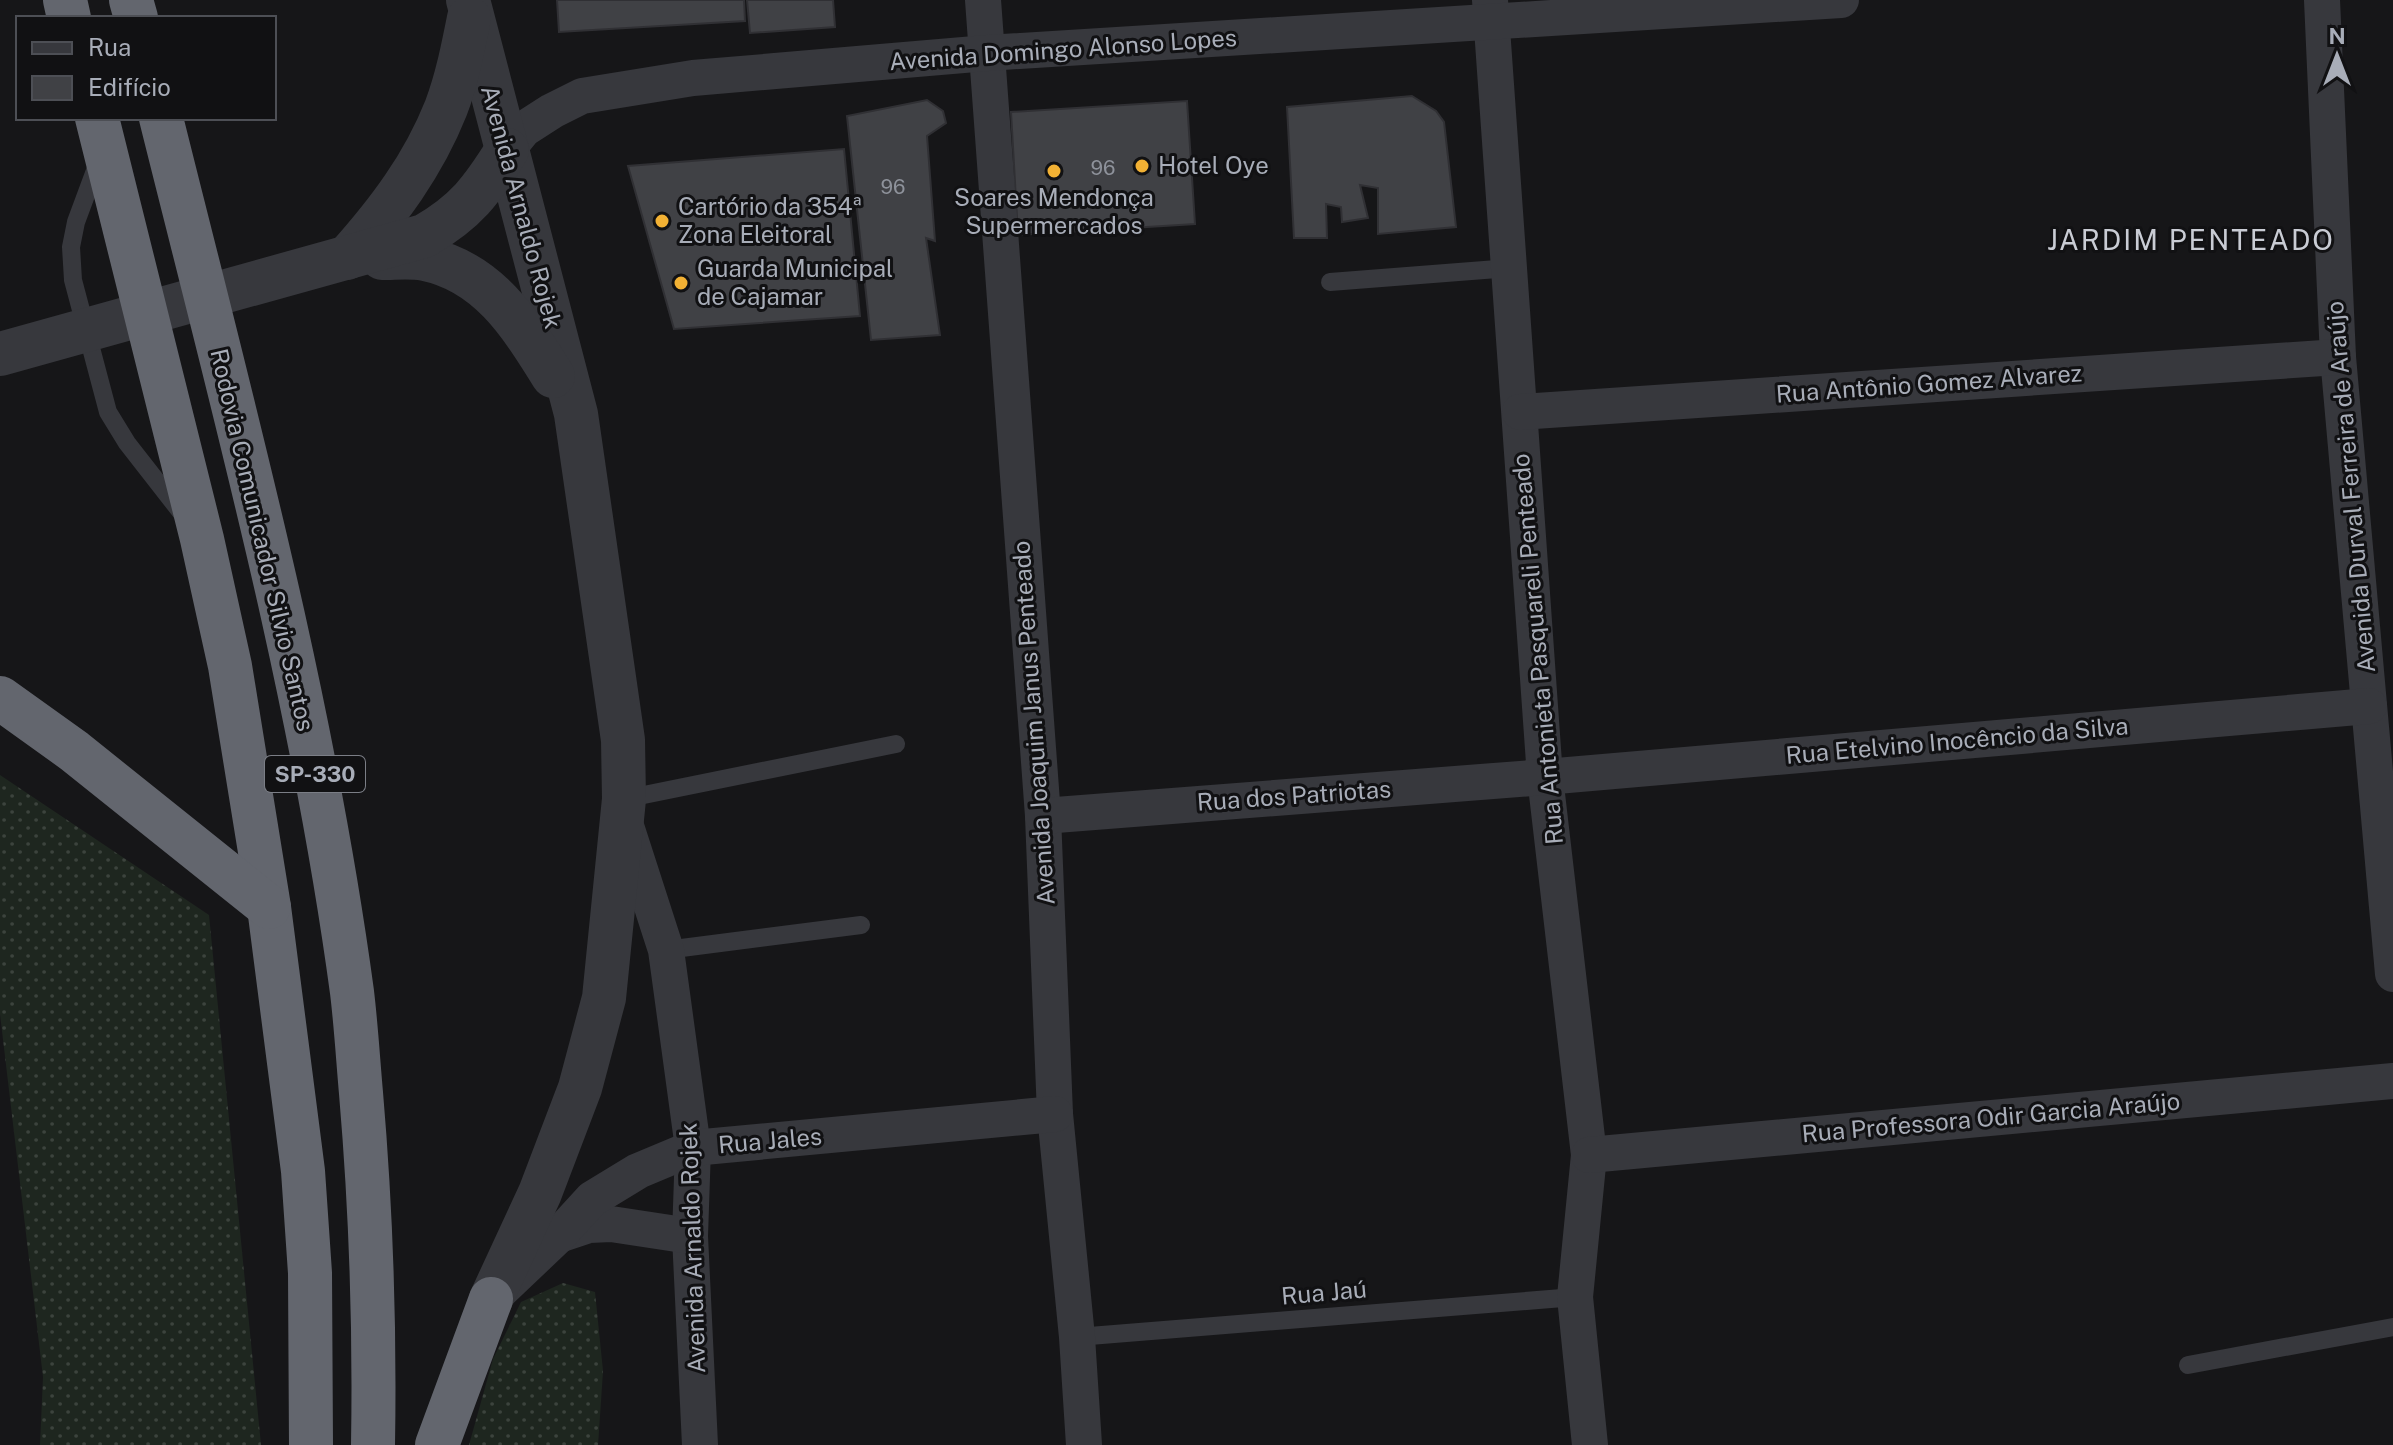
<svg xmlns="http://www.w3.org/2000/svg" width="2393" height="1445" font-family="'Public Sans',sans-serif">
	<defs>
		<pattern id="grass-dots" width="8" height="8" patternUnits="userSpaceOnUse" patternTransform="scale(2)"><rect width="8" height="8" fill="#1e261f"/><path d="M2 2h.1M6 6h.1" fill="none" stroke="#3c433d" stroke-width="1.8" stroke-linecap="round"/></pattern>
	</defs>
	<rect width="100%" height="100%" fill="#161618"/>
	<g fill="url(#grass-dots)">
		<polygon points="0,775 209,915 261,1445 40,1445 43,1377 0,1014"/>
		<polygon points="563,1283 595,1292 603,1371 598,1445 469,1445 493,1359 521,1302"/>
	</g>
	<g fill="#404145" stroke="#303034" stroke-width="2">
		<polygon points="557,0 744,0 745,21 559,32"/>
		<polygon points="747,0 833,0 835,27 750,33"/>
		<polygon points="1412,96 1436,111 1444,122 1456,227 1378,234 1378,188 1360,185 1368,218 1342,222 1341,207 1326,204 1327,238 1294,238 1287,107"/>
		<polygon points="927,100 943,111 946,123 927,136 935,241 926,238 940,335 871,340 847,116"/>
		<polygon points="1187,101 1195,224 1018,235 1011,112"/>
		<polygon points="844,149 860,316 674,329 628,166"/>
	</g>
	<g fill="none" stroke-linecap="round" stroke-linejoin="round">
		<g stroke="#37383d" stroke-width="18">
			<polyline points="99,160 76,222 71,247 73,280 108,412 127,443 184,516"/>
			<polyline points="1330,282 1510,268"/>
			<polyline points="624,799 896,744"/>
			<polyline points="666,950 861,925"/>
			<polyline points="1077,1337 1575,1297"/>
			<polyline points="2188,1365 2393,1327"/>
		</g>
		<g stroke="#37383d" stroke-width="36">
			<polyline points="983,0 1043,816 1055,1114 1077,1337 1084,1445"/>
			<polyline points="1490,0 1545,777 1589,1155 1575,1297 1590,1445"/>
			<polyline points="2322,0 2338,357 2393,974"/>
			<polyline points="507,150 524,129 552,111 582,96 693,78 987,53 1841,0"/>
			<polyline points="1520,412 2338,357"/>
			<polyline points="1043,816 1545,777 2369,706"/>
			<polyline points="625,823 666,950 693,1148 690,1236 700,1445"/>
			<polyline points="1589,1155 2393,1081"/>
			<polyline points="559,1235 589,1225 611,1224 690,1236"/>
			<polyline points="498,1293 559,1235 592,1199 638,1171 693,1148 1055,1114"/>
		</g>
		<g stroke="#37383d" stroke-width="44">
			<polyline points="468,0 576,414 623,740 624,799 604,998 580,1088 540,1193 491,1299"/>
			<path d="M347,258C388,212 423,166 446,108C457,79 463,48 469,18"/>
			<path d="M382,258C396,258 411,256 425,259C489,272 521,325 553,376"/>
			<path d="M0,354L424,236C466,212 482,190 507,150"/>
		</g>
		<g stroke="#63666e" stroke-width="44">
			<polyline points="65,0 69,18"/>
			<polyline points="131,0 136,18"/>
			<polyline points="97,118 202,539 230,666 269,907 303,1171 310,1273 311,1445"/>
			<path d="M161,118C233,407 312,696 352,992C356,1025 358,1059 361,1093C371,1210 375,1327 373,1445"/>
			<polyline points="0,698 74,751 269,907"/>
			<polyline points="437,1445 491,1299"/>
		</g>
	</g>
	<g fill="#f2b134" stroke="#111113" stroke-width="3">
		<circle cx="1142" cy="166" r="8"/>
		<circle cx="1054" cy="171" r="8"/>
		<circle cx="662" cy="221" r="8"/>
		<circle cx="681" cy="283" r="8"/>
	</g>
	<g text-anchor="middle" stroke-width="6" stroke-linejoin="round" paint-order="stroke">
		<g font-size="20" fill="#8e929b">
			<text x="1103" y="175">96</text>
			<text x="893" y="194">96</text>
		</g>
		<rect fill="#111113" stroke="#7b7e86" stroke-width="2" x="265" y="756" width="100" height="36" rx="6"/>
		<g font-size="22" font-weight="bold" fill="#a8adb8">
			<text x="315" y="782">SP-330</text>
		</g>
		<g font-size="24" fill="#a8adb8" stroke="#111113">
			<text transform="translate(1063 50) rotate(-4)" y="8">Avenida Domingo Alonso Lopes</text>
			<text transform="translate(521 207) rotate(75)" y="8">Avenida Arnaldo Rojek</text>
			<text transform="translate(1929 384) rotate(-4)" y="8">Rua Antônio Gomez Alvarez</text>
			<text transform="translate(2351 487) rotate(-95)" y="8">Avenida Durval Ferreira de Araújo</text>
			<text transform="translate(262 540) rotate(77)" y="8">Rodovia Comunicador Silvio Santos</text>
			<text transform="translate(1538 649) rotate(-95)" y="8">Rua Antonieta Pasquareli Penteado</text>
			<text transform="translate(1034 723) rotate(-94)" y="8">Avenida Joaquim Janus Penteado</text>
			<text transform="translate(1957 741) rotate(-5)" y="8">Rua Etelvino Inocêncio da Silva</text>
			<text transform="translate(1294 796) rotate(-4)" y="8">Rua dos Patriotas</text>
			<text transform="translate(1991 1118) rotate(-5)" y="8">Rua Professora Odir Garcia Araújo</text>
			<text transform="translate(770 1141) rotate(-5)" y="8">Rua Jales</text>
			<text transform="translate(693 1248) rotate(-92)" y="8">Avenida Arnaldo Rojek</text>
			<text transform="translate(1324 1293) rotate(-5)" y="8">Rua Jaú</text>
		</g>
		<g font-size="24" fill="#a8adb8" stroke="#111113" text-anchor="start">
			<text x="1158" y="174">Hotel Oye</text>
			<text x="1054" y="206" text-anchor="middle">Soares Mendonça<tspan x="1054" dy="28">Supermercados</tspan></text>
			<text x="678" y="215">Cartório da 354ª<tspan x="678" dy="28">Zona Eleitoral</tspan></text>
			<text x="697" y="277">Guarda Municipal<tspan x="697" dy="28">de Cajamar</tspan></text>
		</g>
		<g font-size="28" letter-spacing="2" fill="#c9ccd4" stroke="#111113">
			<text x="2191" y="250">JARDIM PENTEADO</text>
		</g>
	</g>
	<rect x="16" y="16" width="260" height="104" fill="#111113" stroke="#4d4f55" stroke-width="2"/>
	<rect x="32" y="42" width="40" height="12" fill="#37383d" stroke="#4d4f55" stroke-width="2"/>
	<text x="88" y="56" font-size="24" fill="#a8adb8">Rua</text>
	<rect x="32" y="76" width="40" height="24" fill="#404145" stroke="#4d4f55" stroke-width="2"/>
	<text x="88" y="96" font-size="24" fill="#a8adb8">Edifício</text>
	<g transform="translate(2337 56)" stroke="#111113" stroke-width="6" paint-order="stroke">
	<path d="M0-6L14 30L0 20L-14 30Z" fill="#a8adb8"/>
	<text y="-12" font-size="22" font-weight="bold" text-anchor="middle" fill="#a8adb8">N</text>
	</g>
</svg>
